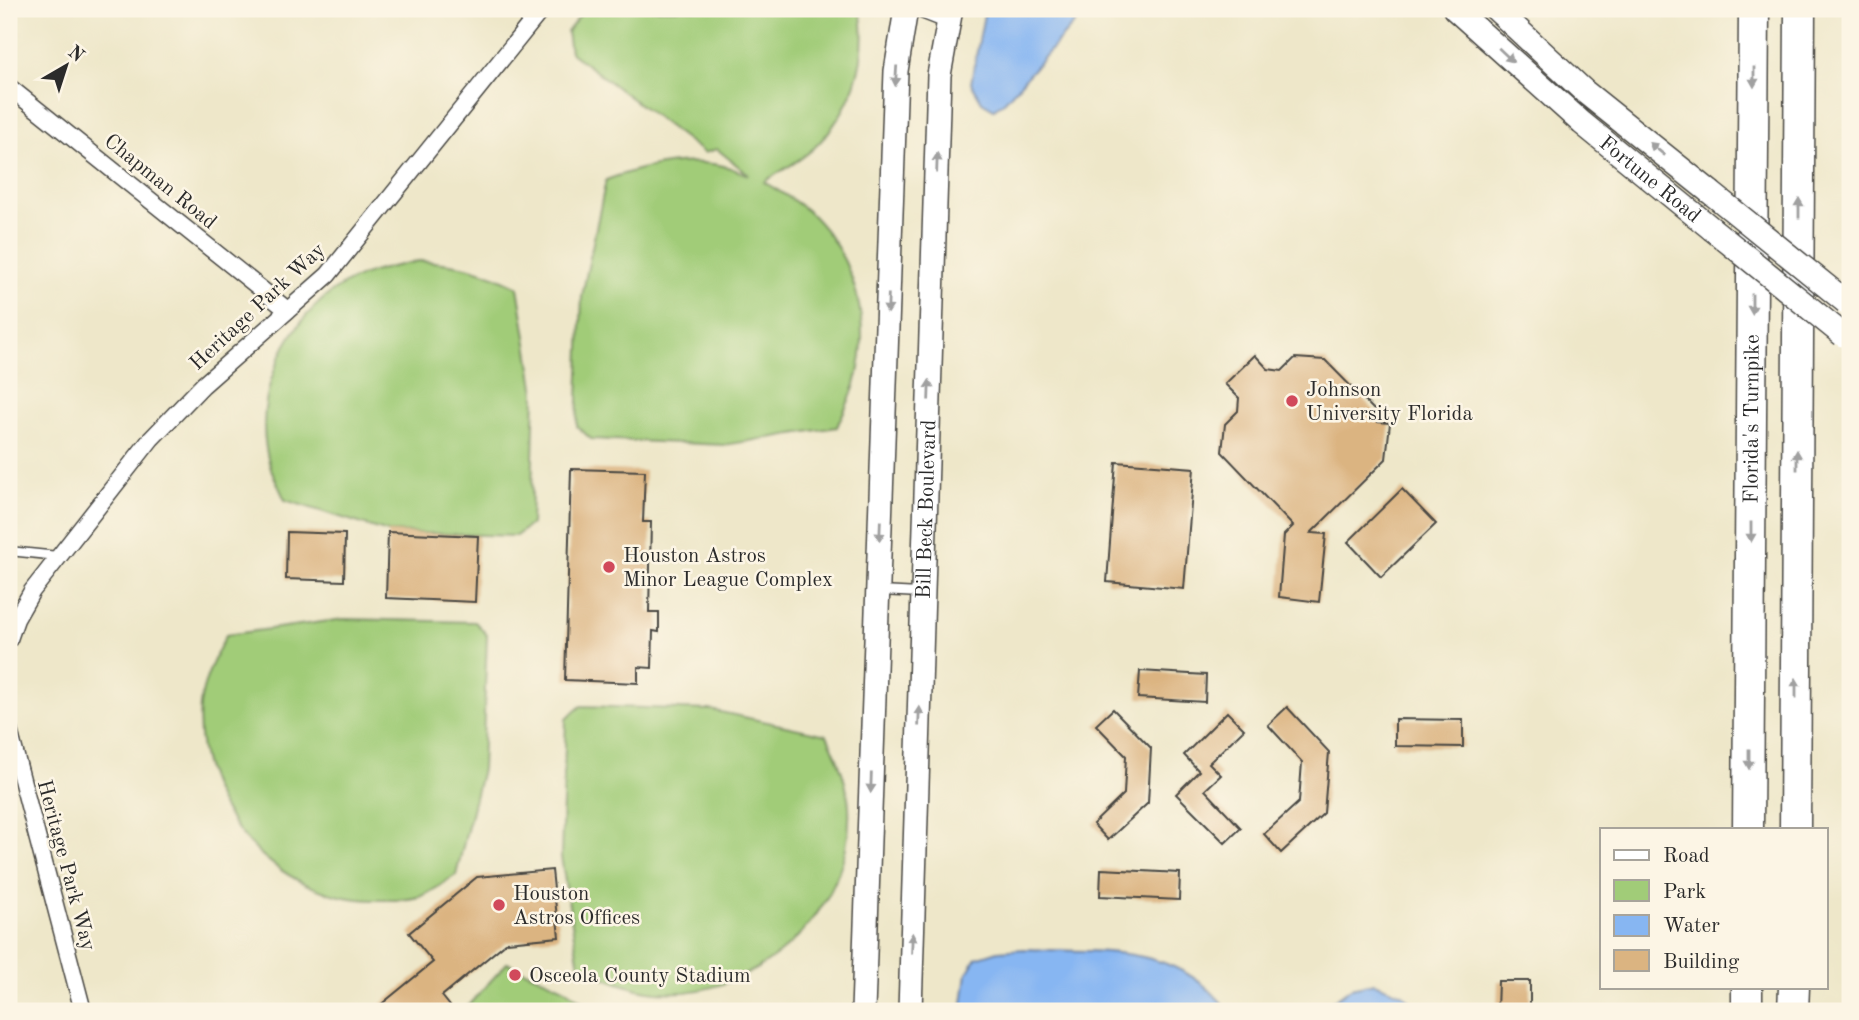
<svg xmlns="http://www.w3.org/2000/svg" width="1859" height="1020" font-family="'Old Standard TT',serif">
	<rect width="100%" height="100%" fill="#fcf5e5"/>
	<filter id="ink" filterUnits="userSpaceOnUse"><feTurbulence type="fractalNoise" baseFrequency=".0143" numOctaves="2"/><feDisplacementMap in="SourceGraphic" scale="14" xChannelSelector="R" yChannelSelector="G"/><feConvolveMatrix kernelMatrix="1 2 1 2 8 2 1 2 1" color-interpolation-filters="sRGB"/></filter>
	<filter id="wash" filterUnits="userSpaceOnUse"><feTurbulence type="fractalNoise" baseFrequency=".00686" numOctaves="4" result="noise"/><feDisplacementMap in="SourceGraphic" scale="28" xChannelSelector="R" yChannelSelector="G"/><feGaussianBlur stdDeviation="1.57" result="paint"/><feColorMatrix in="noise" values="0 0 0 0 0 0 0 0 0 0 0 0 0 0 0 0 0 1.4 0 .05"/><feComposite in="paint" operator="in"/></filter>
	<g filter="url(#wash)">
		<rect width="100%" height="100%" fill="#eee7c9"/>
		<g fill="#a1cc78" stroke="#667c52" stroke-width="2">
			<path d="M585,9H860C870,60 851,112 814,148C799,162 780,171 764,182C780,192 799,202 813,216C855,259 872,323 856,381C852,397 843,412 837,427L724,445L591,439L577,426L582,296L606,180C643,166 684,157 724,166C733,168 741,173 749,175L717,149L704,153L570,52L567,32Z"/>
			<path d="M419,261C459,263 482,269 518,287L535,393L531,524L516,536L388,532L285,500C280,489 274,477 270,466C251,401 281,330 333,291C358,273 390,267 419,261Z"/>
			<path d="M344,619L475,622L487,635L482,769L456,875C446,881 435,890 424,895C410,901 392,900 376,900C275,900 191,805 200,705C203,680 215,657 226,635Z"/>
			<path d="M581,706L711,710L827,735C838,758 847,781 849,806C855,912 753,1006 648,991C624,987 601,977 579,966L561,857L566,719Z"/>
			<polygon points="507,963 562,987 595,1011 463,1011"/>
		</g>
		<g fill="#87b6f2" stroke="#59708e" stroke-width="2">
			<polygon points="985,9 1087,9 1005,101 994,109 982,102 971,83"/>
			<path d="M1024,949C1100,953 1178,942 1228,1011H962L967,973L976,958L998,951Z"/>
			<polygon points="1374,983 1403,994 1420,1011 1319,1011 1351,988"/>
		</g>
		<g id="blocks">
			<g fill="#dbb481">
				<polygon points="1255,355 1268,369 1282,371 1295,358 1325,360 1378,414 1378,422 1390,423 1386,459 1311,533 1326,534 1319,602 1279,597 1284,535 1293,526 1222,452 1225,424 1238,411 1239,398 1225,384"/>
				<polygon points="1116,462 1194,468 1184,589 1107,582"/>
				<polygon points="571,469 645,471 643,522 651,522 649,612 659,612 659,632 653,631 652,668 638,667 638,683 565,680"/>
				<polygon points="1402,489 1436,524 1381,577 1348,542"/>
				<polygon points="287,532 345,534 344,581 286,579"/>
				<polygon points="388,532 478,536 475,602 386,598"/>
				<polygon points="1140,671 1206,675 1205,702 1138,698"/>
				<polygon points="1287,707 1329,752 1324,813 1281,853 1264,834 1299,802 1302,762 1268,725"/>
				<polygon points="1113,709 1151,748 1148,803 1108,840 1093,824 1124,794 1126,756 1096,725"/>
				<polygon points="1227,712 1244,729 1209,763 1221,775 1205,790 1241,828 1225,843 1176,794 1199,771 1184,755"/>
				<polygon points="1395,719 1463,720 1463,747 1395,746"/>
				<polygon points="1101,869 1180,873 1179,900 1100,896"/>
				<polygon points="552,870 559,937 507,942 442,996 454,1011 373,1011 433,962 409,933 477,877"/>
				<polygon points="1498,981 1530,981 1530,1011 1497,1011"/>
			</g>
		</g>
	</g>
	<g filter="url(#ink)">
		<use href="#blocks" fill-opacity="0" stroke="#484743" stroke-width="2"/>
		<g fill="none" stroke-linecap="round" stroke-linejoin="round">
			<defs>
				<g id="lane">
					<polyline points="9,551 58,556"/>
					<polyline points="881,591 920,593"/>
				</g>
				<g id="street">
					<polyline points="919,9 947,20"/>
					<polyline points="9,87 286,309"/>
					<polyline points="9,639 16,619 32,591 151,439 203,385 328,275 542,9"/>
					<polyline points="9,730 83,1011"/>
				</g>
				<g id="secondary">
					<path id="s1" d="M1455,9L1582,123L1712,229"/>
					<polyline points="1496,9 1585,92 1710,192"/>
					<polyline points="863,1011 896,71 906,9"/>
					<path id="s2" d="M910,1011L939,75L951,9"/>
				</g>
				<g id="highway">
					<path id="s3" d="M1748,829L1754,9"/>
					<polyline points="1795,829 1800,9"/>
					<polyline points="1747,1011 1747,987"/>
					<polyline points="1793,1011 1794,987"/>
				</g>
			</defs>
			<use href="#lane" stroke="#484743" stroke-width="11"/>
			<use href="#street" stroke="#484743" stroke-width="19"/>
			<use href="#secondary" stroke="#484743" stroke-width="26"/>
			<use href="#highway" stroke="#484743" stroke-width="33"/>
			<use href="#lane" stroke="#fff" stroke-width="8"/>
			<use href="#street" stroke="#fff" stroke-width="16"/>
			<use href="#secondary" stroke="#fff" stroke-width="23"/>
			<use href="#highway" stroke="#fff" stroke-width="30"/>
			<defs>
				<g id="secondary-bridge">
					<polyline points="1710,192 1846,302"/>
					<polyline points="1712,229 1843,335"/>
				</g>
			</defs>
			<use href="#secondary-bridge" stroke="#484743" stroke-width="26" stroke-linecap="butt"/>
			<use href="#secondary-bridge" stroke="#fff" stroke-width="23"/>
		</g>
		<defs><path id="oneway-solid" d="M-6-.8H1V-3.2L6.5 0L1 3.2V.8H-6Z" transform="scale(1.75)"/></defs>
		<g fill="#a0a0a0">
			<use href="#oneway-solid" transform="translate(1506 55) rotate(43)"/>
			<use href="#oneway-solid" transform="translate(896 76) rotate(94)"/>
			<use href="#oneway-solid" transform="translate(1754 77) rotate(90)"/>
			<use href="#oneway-solid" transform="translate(1657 149) rotate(-141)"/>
			<use href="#oneway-solid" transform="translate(937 163) rotate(-88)"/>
			<use href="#oneway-solid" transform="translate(1799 208) rotate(-90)"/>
			<use href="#oneway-solid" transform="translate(888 304) rotate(92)"/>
			<use href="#oneway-solid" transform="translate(1752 304) rotate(90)"/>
			<use href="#oneway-solid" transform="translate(929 390) rotate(-88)"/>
			<use href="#oneway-solid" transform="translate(1797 460) rotate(-90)"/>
			<use href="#oneway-solid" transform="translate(880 531) rotate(92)"/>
			<use href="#oneway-solid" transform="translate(1751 532) rotate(90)"/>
			<use href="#oneway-solid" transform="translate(1796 688) rotate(-90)"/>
			<use href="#oneway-solid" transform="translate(919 716) rotate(-88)"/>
			<use href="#oneway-solid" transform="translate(1749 759) rotate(90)"/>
			<use href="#oneway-solid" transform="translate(871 783) rotate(92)"/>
			<use href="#oneway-solid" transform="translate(912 943) rotate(-88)"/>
		</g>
	</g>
	<g fill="#d1495b" stroke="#fcf5e5" stroke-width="2.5">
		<circle cx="1292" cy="401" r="7"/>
		<circle cx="609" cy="567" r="7"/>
		<circle cx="499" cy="905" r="7"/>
		<circle cx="515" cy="975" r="7"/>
	</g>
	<g text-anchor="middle" stroke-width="5" stroke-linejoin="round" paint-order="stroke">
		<g font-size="21" fill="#2b2b2b" stroke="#fcf5e5">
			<text dy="7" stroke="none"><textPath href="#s1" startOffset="259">Fortune Road</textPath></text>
			<text transform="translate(161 181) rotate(39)" y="7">Chapman Road</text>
			<text transform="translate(257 306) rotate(-43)" y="7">Heritage Park Way</text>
			<text dy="7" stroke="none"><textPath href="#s3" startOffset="410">Florida's Turnpike</textPath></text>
			<text dy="7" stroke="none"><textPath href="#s2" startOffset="502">Bill Beck Boulevard</textPath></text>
			<text transform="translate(67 865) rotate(75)" y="7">Heritage Park Way</text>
		</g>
		<g font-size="21" fill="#2b2b2b" stroke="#fcf5e5" text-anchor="start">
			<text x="1306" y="396">Johnson<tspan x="1306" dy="24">University Florida</tspan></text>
			<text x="623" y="562">Houston Astros<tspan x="623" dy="24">Minor League Complex</tspan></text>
			<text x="513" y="900">Houston<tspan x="513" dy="24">Astros Offices</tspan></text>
			<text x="529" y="982">Osceola County Stadium</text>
		</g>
	</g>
	<rect width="1859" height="1020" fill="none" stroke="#fcf5e5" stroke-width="35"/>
	<rect x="1600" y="828" width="228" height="161" fill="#fcf5e5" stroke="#a8a49b" stroke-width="2"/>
	<rect x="1614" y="850" width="35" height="10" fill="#ffffff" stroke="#a8a49b" stroke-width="2"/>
	<text x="1663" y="862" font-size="21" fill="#2b2b2b">Road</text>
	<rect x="1614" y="880" width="35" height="21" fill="#a1cc78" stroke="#a8a49b" stroke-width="2"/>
	<text x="1663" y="898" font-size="21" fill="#2b2b2b">Park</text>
	<rect x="1614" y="915" width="35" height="21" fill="#87b6f2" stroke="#a8a49b" stroke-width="2"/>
	<text x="1663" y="932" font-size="21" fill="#2b2b2b">Water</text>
	<rect x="1614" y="950" width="35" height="21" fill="#dbb481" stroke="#a8a49b" stroke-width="2"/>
	<text x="1663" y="968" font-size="21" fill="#2b2b2b">Building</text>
	<g transform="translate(66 66) rotate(39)" stroke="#fcf5e5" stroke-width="5" paint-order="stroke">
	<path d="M0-5L12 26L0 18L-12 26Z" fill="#2b2b2b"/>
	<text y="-10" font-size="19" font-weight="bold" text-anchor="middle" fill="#2b2b2b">N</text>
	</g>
</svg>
